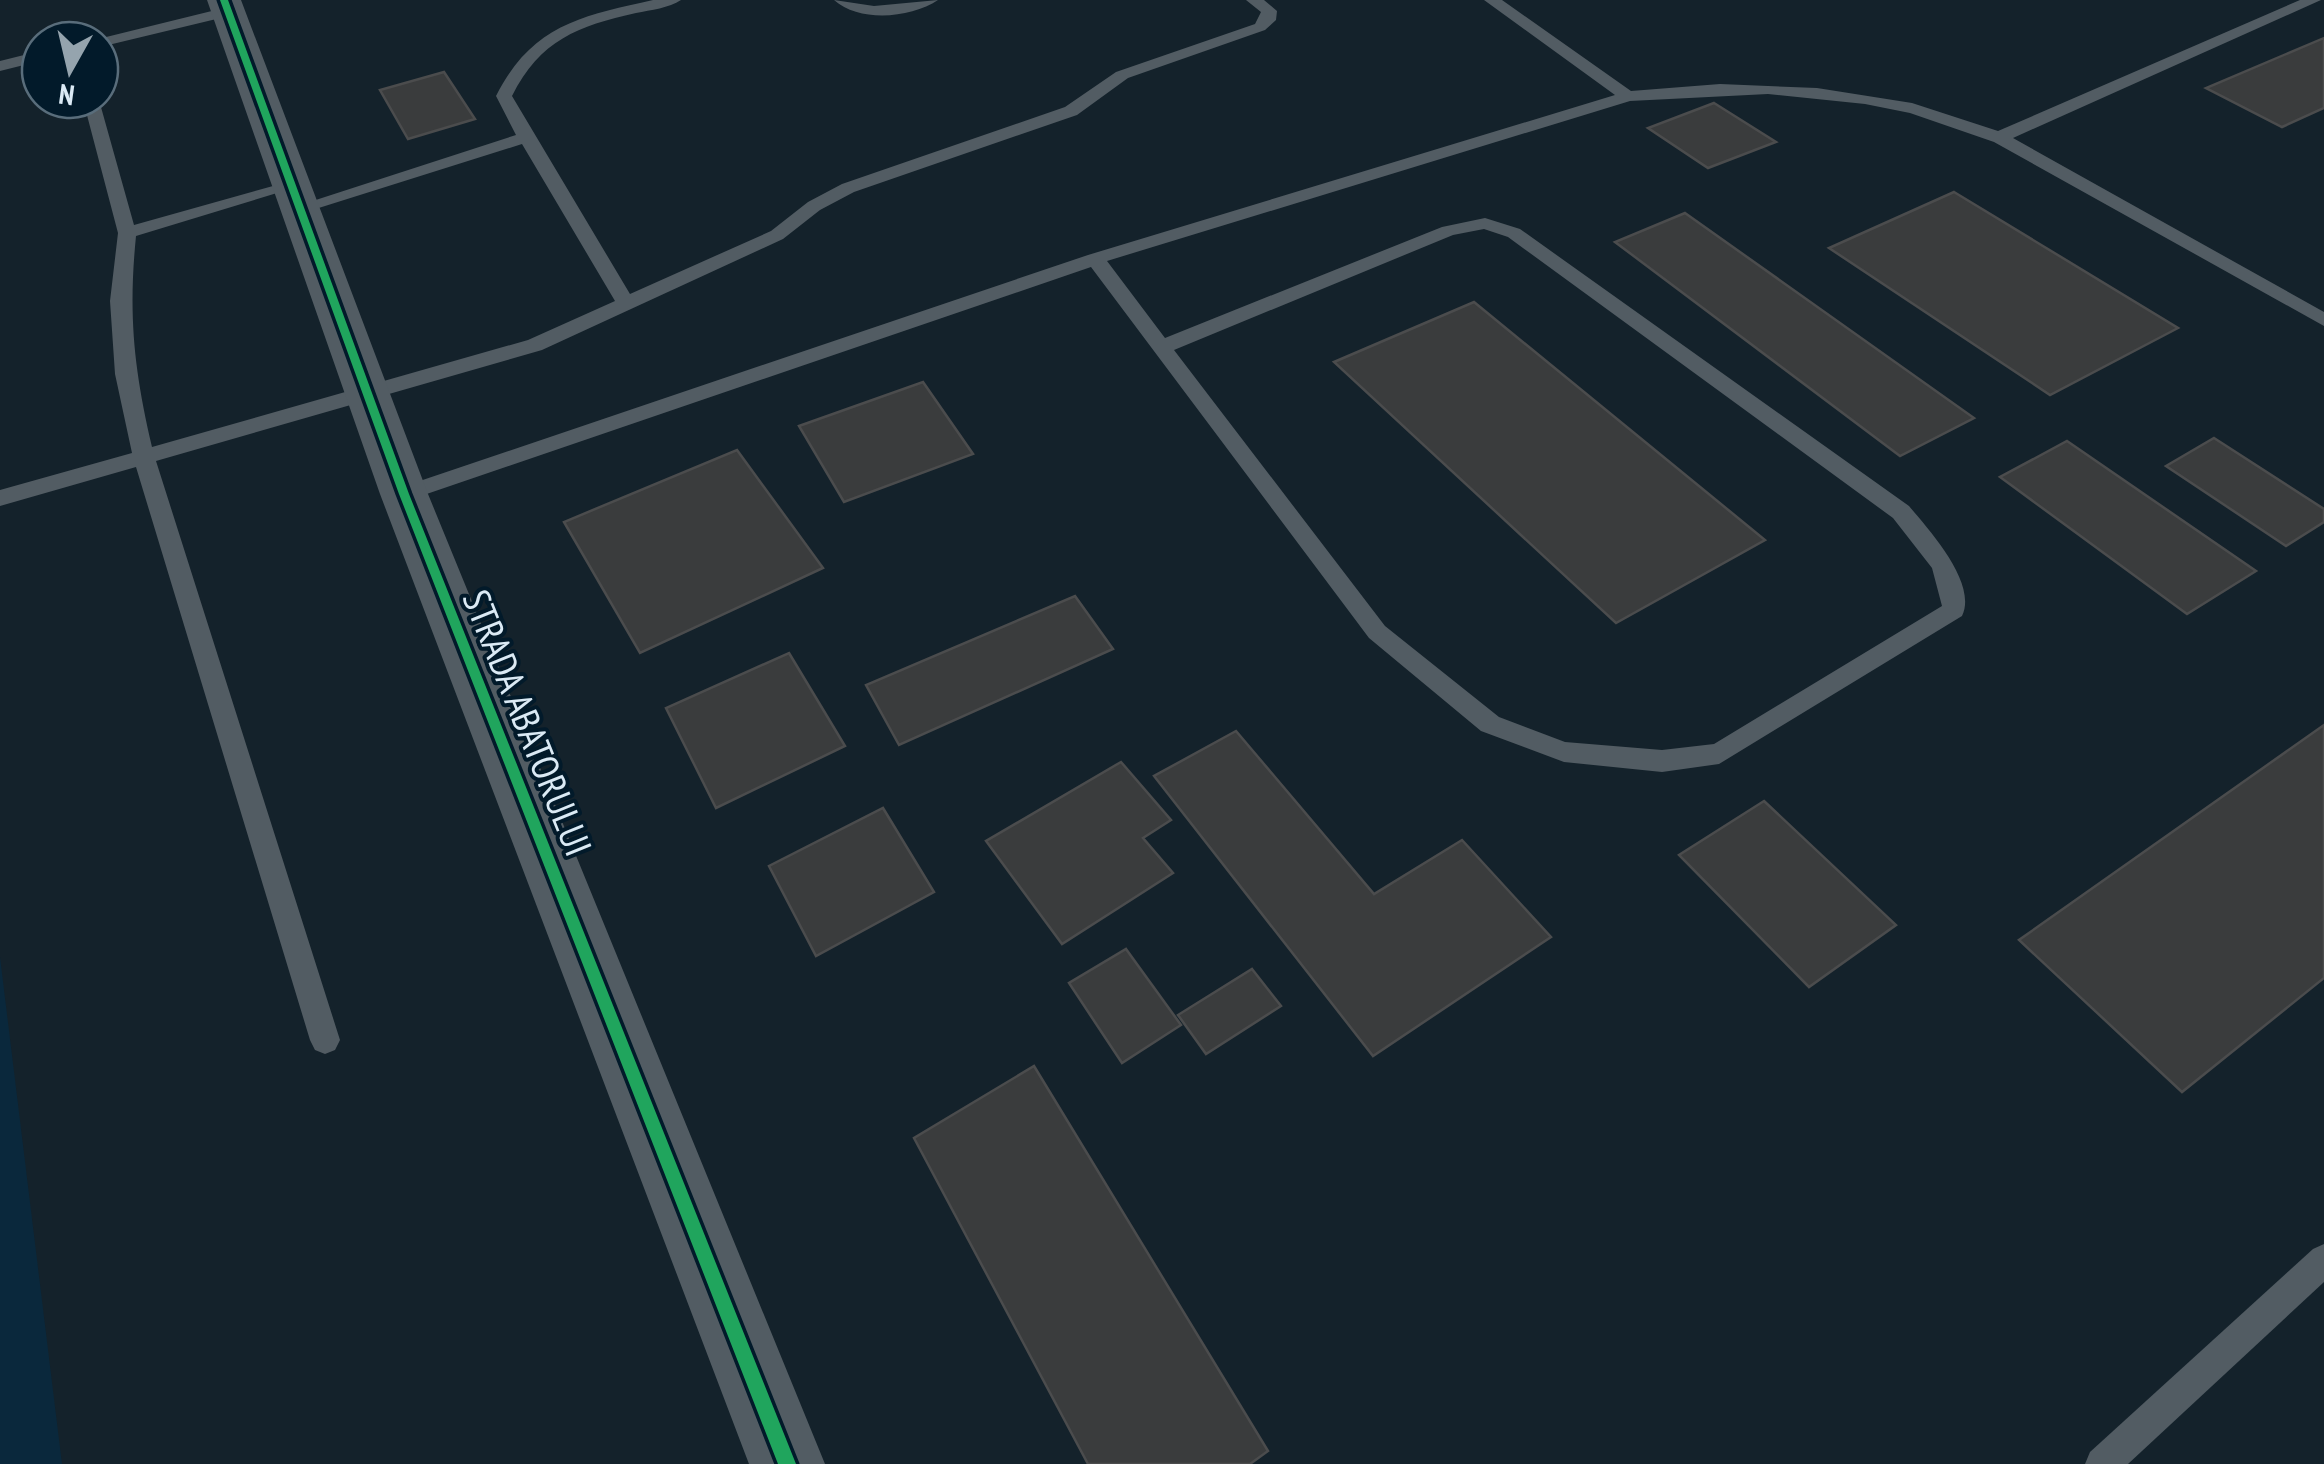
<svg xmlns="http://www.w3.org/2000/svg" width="2324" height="1464" font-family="'PT Sans Narrow',sans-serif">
	<rect width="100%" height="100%" fill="#14222b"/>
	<polygon fill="#0a283c" points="0,957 62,1464 0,1464"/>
	<g fill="#3a3c3d" stroke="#4b4c4d" stroke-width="2.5">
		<polygon points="2324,38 2324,108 2282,127 2206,88"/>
		<polygon points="444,72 475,119 408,139 380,90"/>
		<polygon points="1714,103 1776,142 1708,168 1648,128"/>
		<polygon points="1954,192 2178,328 2050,395 1829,248"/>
		<polygon points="1685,213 1974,418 1900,456 1615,242"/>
		<polygon points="1474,302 1765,540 1616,623 1334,362"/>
		<polygon points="923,382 973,454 844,502 799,426"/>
		<polygon points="2214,438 2324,509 2324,522 2286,546 2166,466"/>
		<polygon points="2067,441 2256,571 2187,614 2000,477"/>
		<polygon points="737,450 823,568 640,653 564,522"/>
		<polygon points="1075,596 1113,649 899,745 866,685"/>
		<polygon points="789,653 845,746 716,808 666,708"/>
		<polygon points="2324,725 2324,978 2182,1092 2019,940"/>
		<polygon points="1236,731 1374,894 1462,840 1551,937 1373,1056 1154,776"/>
		<polygon points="1121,762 1171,820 1143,838 1173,873 1062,944 986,841"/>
		<polygon points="1764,801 1896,925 1809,987 1679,855"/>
		<polygon points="883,808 934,892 816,956 769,866"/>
		<polygon points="1126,949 1181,1025 1122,1063 1069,983"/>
		<polygon points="1252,969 1281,1006 1206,1054 1178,1015"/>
		<polygon points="1034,1066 1268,1451 1250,1464 1088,1464 914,1138"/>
	</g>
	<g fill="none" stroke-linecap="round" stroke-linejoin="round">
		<g fill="#525c63" fill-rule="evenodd">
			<path d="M653,0H681C669,8 651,10 636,13C578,26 540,40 512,96L630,294L771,231L808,202L842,184L1065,107L1116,72L1255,24L1261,12L1246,0H1264L1277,11L1276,20L1265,30L1128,78L1077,115L854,192L820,210L783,239L542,350L156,461L340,1040L335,1050L325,1054L315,1050L310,1040L136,467L0,506V490L132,453L115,374L110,301L118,233L83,100H99L134,225L291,181L300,186L136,236C128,316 134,369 152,447L528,340L615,301L522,144L306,212L300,213L291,208L516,135L496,96C532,25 581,16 653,0Z"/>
			<path d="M834,0L874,6L938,0C911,18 860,23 834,0Z"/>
			<path d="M1484,0H1502L1631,91L1720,84L1817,88L1912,103L1998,131L2300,0H2321L2013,138L2324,312V326L1994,142L1910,113L1865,104L1768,94L1630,101L1107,261L1165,338L1442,227L1485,218L1520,229L1909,506C1929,530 1978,583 1962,616L1719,764L1662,772L1564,762L1481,731L1369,638L1091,267L412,499L404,502L393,494L396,489L1088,255L1615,95ZM1484,229L1508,237L1893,518L1932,568L1942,606L1714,744L1662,750L1565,742L1499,717L1385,626L1174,350L1453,235Z"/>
			<polygon points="228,7 233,9 233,15 100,47 100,40 94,40"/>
			<polygon points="40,51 40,61 0,71 0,61"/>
			<polygon points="2324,1244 2324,1282 2128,1464 2085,1464 2090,1452 2313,1249"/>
		</g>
		<polygon fill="#525c63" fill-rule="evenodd" points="207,0 241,0 428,494 825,1464 749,1464 380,494"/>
		<defs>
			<polygon id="cycleway" points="220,0 228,0 409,494 796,1464 778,1464 399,494"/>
		</defs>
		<use href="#cycleway" stroke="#021a2a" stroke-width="7"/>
		<use href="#cycleway" fill="#20a55d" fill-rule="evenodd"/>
	</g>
	<g text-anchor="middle" stroke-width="8" stroke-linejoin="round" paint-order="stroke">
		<g font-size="38" fill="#dbeaf5" stroke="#021a2a">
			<text transform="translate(527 723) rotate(68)" y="13">STRADA ABATORULUI</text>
		</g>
	</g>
	<g transform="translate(70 70) rotate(188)"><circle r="48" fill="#021a2a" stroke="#596d7b" stroke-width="2.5"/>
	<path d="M0-8L18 38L0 25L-18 38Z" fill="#95a4ae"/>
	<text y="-15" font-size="28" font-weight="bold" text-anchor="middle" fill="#dbeaf5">N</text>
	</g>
</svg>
